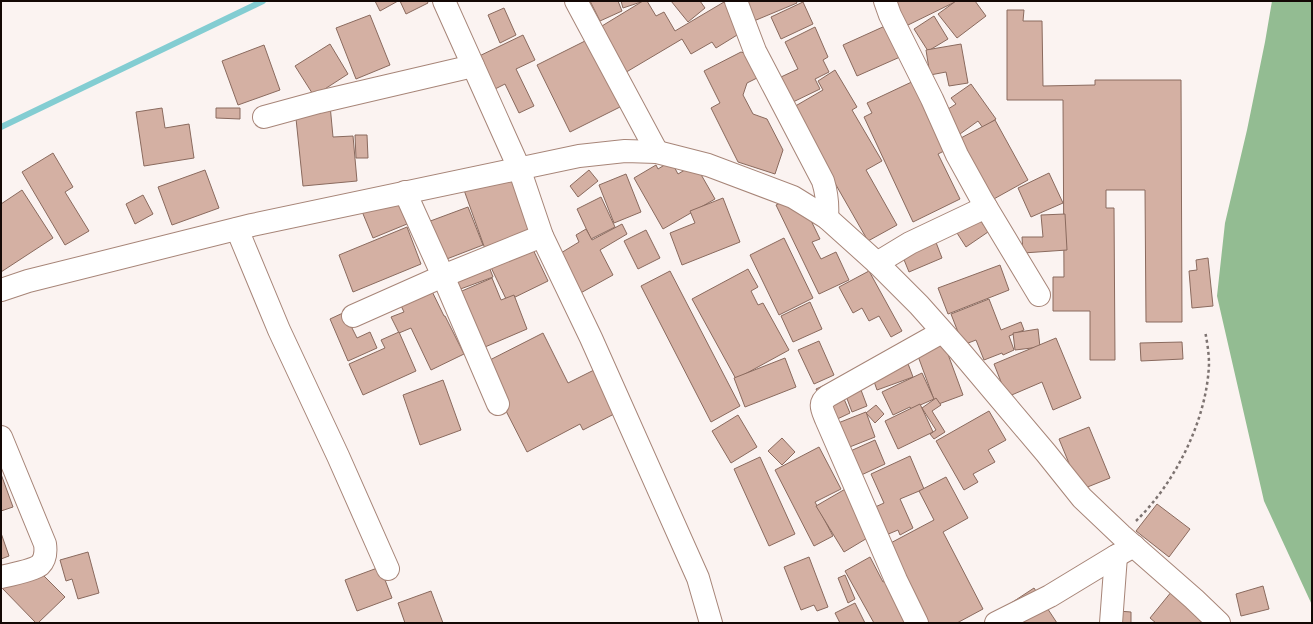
<svg xmlns="http://www.w3.org/2000/svg" width="1313" height="624" font-family="Rubik,sans-serif">
	<rect width="100%" height="100%" fill="#fbf3f1"/>
	<polygon fill="#93bc92" points="1272,1 1312,1 1312,605 1264,501 1217,296 1225,223 1247,130 1265,42"/>
	<g fill="none" stroke-linecap="round" stroke-linejoin="round">
		<polyline stroke="#83cdd2" stroke-width="6" points="1,127 263,1"/>
	</g>
	<g fill="#d4b0a3" stroke="#8a6a5e">
		<polygon points="375,1 398,1 380,11"/>
		<polygon points="400,1 427,1 428,3 406,14"/>
		<polygon points="590,1 618,1 622,11 600,21"/>
		<polygon points="621,1 644,1 623,8"/>
		<polygon points="643,1 647,1 656,16 664,12 675,31 724,2 742,32 716,48 712,42 691,54 682,39 623,74 597,29"/>
		<polygon points="671,1 700,1 705,8 688,22"/>
		<polygon points="740,1 796,1 797,3 749,23"/>
		<polygon points="892,1 957,1 904,27"/>
		<polygon points="956,1 975,1 986,16 957,38 938,14"/>
		<polygon points="803,2 813,24 781,39 771,17"/>
		<polygon points="504,8 516,35 500,43 488,15"/>
		<polygon points="1007,10 1024,10 1023,21 1042,21 1043,86 1095,85 1095,80 1181,80 1182,322 1146,322 1145,190 1106,190 1106,208 1114,208 1115,360 1090,360 1090,311 1053,311 1053,277 1064,277 1063,100 1007,100"/>
		<polygon points="370,15 390,65 356,79 336,28"/>
		<polygon points="934,16 948,39 928,51 914,29"/>
		<polygon points="885,26 900,57 857,76 843,45"/>
		<polygon points="815,27 828,57 823,60 829,72 815,79 820,89 793,102 781,77 798,69 785,42"/>
		<polygon points="523,35 535,60 516,69 534,106 519,113 505,84 489,92 473,59"/>
		<polygon points="589,39 622,106 570,132 537,65"/>
		<polygon points="330,44 348,74 314,96 295,66"/>
		<polygon points="961,44 968,83 949,86 946,72 930,75 926,50"/>
		<polygon points="264,45 280,90 238,105 222,61"/>
		<polygon points="741,52 747,54 759,77 747,83 743,95 753,114 767,119 783,150 775,174 738,162 711,108 720,103 704,71"/>
		<polygon points="835,70 857,107 852,110 882,161 866,170 897,225 868,241 792,108 823,90 818,81"/>
		<polygon points="918,79 950,148 938,154 960,199 913,222 864,117 872,113 867,103"/>
		<polygon points="971,84 996,119 983,128 978,121 960,134 945,111 956,104 951,98"/>
		<polygon points="330,105 333,137 353,136 357,181 303,186 295,109"/>
		<polygon points="162,108 165,128 189,124 194,158 144,166 136,112"/>
		<polygon points="216,108 240,108 240,119 216,118"/>
		<polygon points="995,120 1028,180 992,200 959,139"/>
		<polygon points="355,135 367,135 368,158 356,158"/>
		<polygon points="53,153 73,187 65,192 89,231 65,245 22,172"/>
		<polygon points="671,161 678,174 695,164 715,199 663,229 634,178 656,165 658,169"/>
		<polygon points="205,170 219,208 172,225 158,187"/>
		<polygon points="589,170 598,181 578,197 570,186"/>
		<polygon points="511,172 533,231 485,249 464,190"/>
		<polygon points="1049,173 1063,203 1031,217 1018,188"/>
		<polygon points="626,174 641,212 614,223 599,185"/>
		<polygon points="22,190 53,238 1,272 1,204"/>
		<polygon points="798,194 820,239 812,242 821,259 836,252 849,280 819,294 776,205"/>
		<polygon points="143,195 153,214 135,224 126,204"/>
		<polygon points="395,195 407,224 373,238 361,209"/>
		<polygon points="601,197 615,227 591,239 577,209"/>
		<polygon points="723,198 740,242 682,265 670,233 695,223 690,211"/>
		<polygon points="468,207 483,245 439,262 425,223"/>
		<polygon points="972,207 988,232 966,247 950,222"/>
		<polygon points="1065,214 1067,250 1023,253 1022,237 1043,237 1041,215"/>
		<polygon points="622,224 627,234 600,250 613,275 577,295 556,256 579,242 576,235 586,229 592,240"/>
		<polygon points="407,227 421,264 353,292 339,255"/>
		<polygon points="646,230 660,258 638,269 624,241"/>
		<polygon points="932,232 942,258 909,272 898,245"/>
		<polygon points="784,238 813,298 779,315 750,255"/>
		<polygon points="528,239 548,281 507,301 487,259"/>
		<polygon points="485,256 493,277 455,291 447,271"/>
		<polygon points="1208,258 1213,306 1192,308 1189,271 1197,270 1196,260"/>
		<polygon points="1000,265 1009,290 948,314 938,288"/>
		<polygon points="748,269 758,287 751,291 758,305 763,303 789,350 736,379 692,299"/>
		<polygon points="670,271 740,406 711,422 641,286"/>
		<polygon points="869,271 902,331 891,337 879,316 869,321 862,308 853,313 839,287"/>
		<polygon points="425,277 444,316 445,316 464,354 431,370 411,328 399,333 391,317 404,312 394,291"/>
		<polygon points="492,278 501,300 514,295 527,329 478,350 455,294"/>
		<polygon points="989,299 1001,330 1021,322 1024,330 1009,336 1014,350 1003,355 1002,353 984,360 976,340 963,345 951,314"/>
		<polygon points="810,302 822,329 793,342 781,316"/>
		<polygon points="358,306 351,326 357,338 370,332 377,348 348,361 330,319"/>
		<polygon points="1038,329 1040,347 1015,350 1013,333"/>
		<polygon points="399,332 416,371 363,395 349,364 385,348 381,340"/>
		<polygon points="543,333 568,383 594,370 616,413 583,430 580,424 527,452 482,364"/>
		<polygon points="942,338 963,395 936,405 915,348"/>
		<polygon points="1056,338 1081,398 1053,410 1042,382 1007,397 994,364"/>
		<polygon points="819,341 834,375 814,384 798,350"/>
		<polygon points="1182,342 1183,359 1141,361 1140,343"/>
		<polygon points="904,353 913,377 877,390 870,370"/>
		<polygon points="785,358 796,387 745,407 734,378"/>
		<polygon points="922,373 934,399 911,409 910,407 893,415 882,392"/>
		<polygon points="855,374 867,406 852,412 840,380"/>
		<polygon points="443,380 461,430 420,445 403,395"/>
		<polygon points="836,380 850,413 831,422 816,389"/>
		<polygon points="936,398 941,405 932,411 945,432 934,439 930,434 936,430 922,408"/>
		<polygon points="920,404 933,432 898,449 885,421"/>
		<polygon points="876,405 884,414 875,423 866,413"/>
		<polygon points="989,411 1006,440 988,450 995,462 973,474 978,482 964,490 936,441"/>
		<polygon points="866,412 875,437 842,450 833,425"/>
		<polygon points="738,415 757,447 731,463 712,431"/>
		<polygon points="1089,427 1110,478 1080,490 1059,439"/>
		<polygon points="782,438 795,452 782,465 768,451"/>
		<polygon points="875,440 885,464 857,477 846,453"/>
		<polygon points="819,447 841,489 815,502 833,536 814,546 775,470"/>
		<polygon points="910,456 924,489 900,499 913,528 900,535 898,530 886,535 873,508 884,503 871,474"/>
		<polygon points="760,457 795,534 769,546 734,469"/>
		<polygon points="1,474 13,507 1,511"/>
		<polygon points="946,477 968,518 943,532 983,609 957,623 925,623 885,546 934,520 919,491"/>
		<polygon points="847,488 874,534 844,552 816,506"/>
		<polygon points="1157,504 1190,529 1169,557 1136,531"/>
		<polygon points="1,533 9,556 1,559"/>
		<polygon points="88,552 99,593 78,599 72,579 66,581 60,560"/>
		<polygon points="809,557 828,607 817,611 814,605 801,610 784,567"/>
		<polygon points="870,557 883,582 891,578 915,623 874,623 845,571"/>
		<polygon points="29,561 65,597 38,623 36,623 2,588"/>
		<polygon points="380,567 392,598 357,611 345,580"/>
		<polygon points="845,575 855,599 848,603 838,578"/>
		<polygon points="1263,586 1269,609 1241,616 1236,594"/>
		<polygon points="1034,588 1057,623 1011,623 1002,609"/>
		<polygon points="431,591 443,623 405,623 398,603"/>
		<polygon points="1172,591 1210,623 1156,623 1150,618"/>
		<polygon points="855,603 865,623 840,623 835,613"/>
		<polygon points="1118,611 1131,612 1131,623 1117,623"/>
	</g>
	<g fill="none" stroke-linecap="round" stroke-linejoin="round">
		<defs>
			<g id="minor">
				<polyline points="444,1 519,168 542,236 591,338 698,578 711,623"/>
				<polyline points="576,1 657,152"/>
				<path d="M736,1L755,51L823,181C827,194 828,205 827,218"/>
				<polyline points="885,1 890,15 932,99 957,155 983,202 1039,295"/>
				<polyline points="264,117 319,102 473,66"/>
				<polyline points="405,192 443,276 498,404"/>
				<polyline points="237,229 279,330 338,456 388,569"/>
				<polyline points="877,263 910,243 986,207"/>
				<polyline points="1,290 28,281 252,225 579,156 625,151 657,152 708,165 793,197 827,218 877,263 919,305 959,350 1046,453 1082,498 1121,535 1194,599 1219,623"/>
				<polyline points="353,316 443,276 542,236"/>
				<path d="M1,437L45,544C46,551 46,559 40,565C34,570 10,575 1,577"/>
				<path d="M917,623L896,580L826,419C822,409 818,403 828,396L942,332"/>
				<polyline points="996,623 1050,596 1116,556 1134,546"/>
				<polyline points="1111,623 1116,556"/>
			</g>
		</defs>
		<use href="#minor" stroke="#a78578" stroke-width="24"/>
		<path stroke="#7d7371" stroke-width="2.5" stroke-dasharray="3 3" stroke-linecap="butt" d="M1136,521C1175,483 1207,420 1209,364C1209,353 1207,341 1205,331"/>
		<use href="#minor" stroke="#fff" stroke-width="22"/>
	</g>
	<rect width="1313" height="624" fill="none" stroke="#140805" stroke-width="4"/>
</svg>
